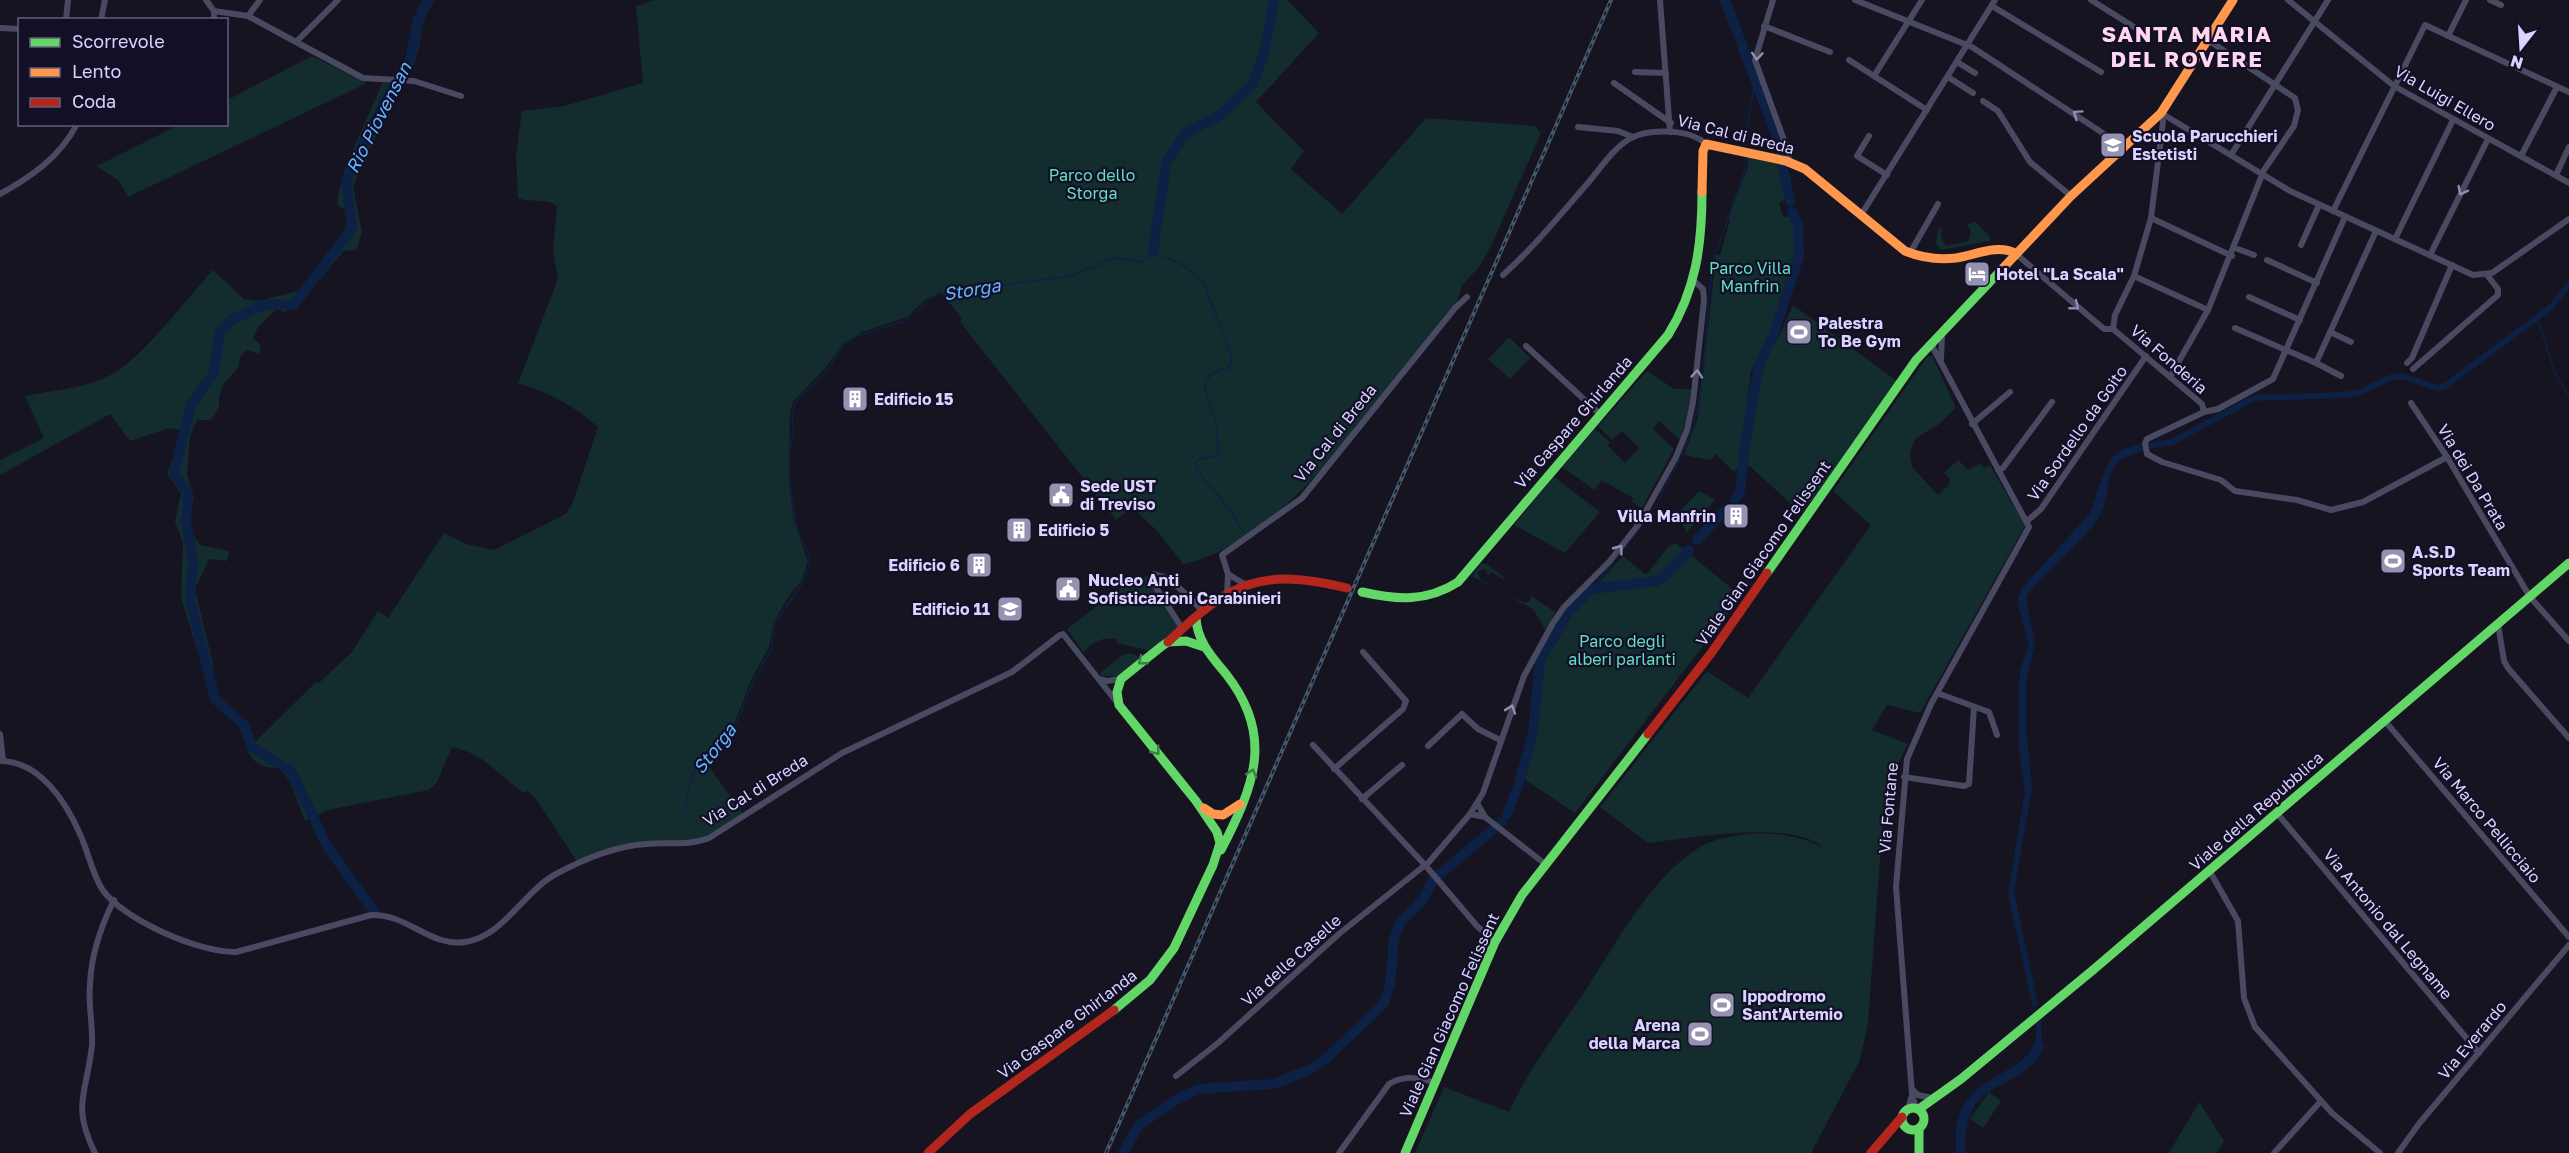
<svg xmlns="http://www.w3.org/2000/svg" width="2569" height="1153" font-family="'Golos Text',sans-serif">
	<rect width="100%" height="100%" fill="#161421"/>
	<g fill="#132c2d" fill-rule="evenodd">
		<path d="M654,0H1269V4L1276,5L1279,0H1287L1319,33L1256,102L1304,151L1291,169L1342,214L1426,118L1535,126L1541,133L1492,244L1480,266L1462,285L1457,303L1448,311C1385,391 1285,544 1183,564L1158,532L1132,507L1116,520L960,322L962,319L941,292L925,300L907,317L862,332L843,344L827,366L793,402L790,411L789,483L794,521L808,562L801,582L790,594L774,622L769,647L751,681L735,722L718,746L702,757L744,815L699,840L644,842L578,863L536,799L528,791L524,793C497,775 486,754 452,747L437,782L429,790L327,810L305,821L290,781L279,768C261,768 254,764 247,749L252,748L250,743L255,742L315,683L328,682H320L352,652L378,611L388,618L444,533L466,544L494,550L566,514L573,502L598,427C574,405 548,393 518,383L558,279L553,250L557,206C546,198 531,203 518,198L516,155L522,111L564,106L643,83L636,6L654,4L637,5ZM278,763L290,769L309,809L306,810L286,771Z"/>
		<path d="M419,5L427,12C414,42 428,56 398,79L394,78L408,57L413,21Z"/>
		<polygon points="312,56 367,83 128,197 119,181 97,166 179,125 226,124 227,100"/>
		<path d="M400,82L353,187L362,231L357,250L344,251C324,272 311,296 285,312L277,309L258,327L253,339L261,345L259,354L247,350L240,357L239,367L224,383L219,396V407L211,420H197L190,436L187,474L194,499L190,509L191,531L200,545L229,551L227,561L209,559L195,589L213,664L209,672L203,670L181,597L183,543L175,522L181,493L167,474L182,430L169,428L130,441L110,414L0,475V460L44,438L25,396C54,390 89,388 114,373C148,352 185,300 213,270L244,299L258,301L298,291L344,232L348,217L346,210L337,205C342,162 367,124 382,83Z"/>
		<polygon points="1748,155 1778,162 1778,165 1781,166 1786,199 1779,203 1783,217 1792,217 1797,247 1775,324 1751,371 1739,468 1734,472 1716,454 1710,460 1684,455 1697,420 1700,402 1716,255 1720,255 1730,220 1728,219 1748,167"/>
		<polygon points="1976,222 1989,236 1990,241 1940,250 1936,243 1938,229 1942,228 1941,237 1946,246 1969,241 1971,231 1967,224"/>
		<polygon points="1793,305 1897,381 1844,459 1801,513 1744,461 1767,353 1779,336"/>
		<polygon points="1509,337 1530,358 1510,379 1488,359"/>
		<path d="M1932,355L1956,408L1938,425L1916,438L1910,452L1912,467L1938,495L1949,485L1950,479L1944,473L1958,460L1968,470L1981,463L1984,468L1990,465L2025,526L1920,713L1887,705L1872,730L1908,744L1885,789L1868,1024L1860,1060L1811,1153H1415L1444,1087L1509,1112C1529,1068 1560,1028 1587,988C1617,942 1650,879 1697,849C1727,829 1795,828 1824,849C1797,818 1687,839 1648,843L1600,807L1707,671L1748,698L1871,525L1833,491L1927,357Z"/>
		<polygon points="1647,371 1674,389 1694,389 1680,440 1659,421 1653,429 1674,449 1642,508 1632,502 1633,498 1601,480 1595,490 1562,467 1595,429 1610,442 1607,445 1625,463 1639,448 1622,431 1612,440 1598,426"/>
		<polygon points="1554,477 1600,512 1565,553 1514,525"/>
		<polygon points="1699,491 1715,500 1687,532 1676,515"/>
		<polygon points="1676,543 1741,596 1575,813 1524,779 1536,727 1543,657 1572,612 1623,556 1646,575 1669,546"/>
		<polygon points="1481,563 1487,564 1504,577 1503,584 1504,580 1491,572 1488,576 1486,570 1482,569 1478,573 1480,579 1500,591 1472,576"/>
		<path d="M1147,576L1151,578L1174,616L1178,628L1152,651L1116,643L1117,639C1104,637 1091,641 1084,653L1067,629L1129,582Z"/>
		<polygon points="1505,594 1525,603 1531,600 1530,595 1555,612 1546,631 1533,609"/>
		<polygon points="1124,654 1133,654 1140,658 1118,676 1102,676 1100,673"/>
		<polygon points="1989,1092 2001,1101 1983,1128 1970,1119"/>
		<polygon points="2199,1102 2224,1141 2217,1153 2169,1153"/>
	</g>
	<g fill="#0d2144">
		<path d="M2140,444L2142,452C2101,460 2114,484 2100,515C2091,533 2044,576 2028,593L2026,600L2035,642L2026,683V728L2032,788L2014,891L2038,1004L2033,1008L2008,895L2025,789L2019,753V684L2020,670L2029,645L2017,602L2022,588L2091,512L2100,482L2111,458L2123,449Z"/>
		<path d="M2041,1020L2042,1045H2045C2021,1100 1964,1067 1965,1153H1956C1948,1060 2042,1086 2036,1024Z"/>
	</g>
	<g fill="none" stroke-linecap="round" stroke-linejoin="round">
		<g stroke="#0d2144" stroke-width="1.5">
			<polyline points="1744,144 1755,80"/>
			<polyline points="2537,317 2555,373 2569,396"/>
			<path d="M1658,500C1670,477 1684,454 1692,429C1709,374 1704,312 1714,255C1718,251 1741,180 1746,167V157"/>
			<polyline points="1592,589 1650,515"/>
			<polyline points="686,810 687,797 694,770 719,746 737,723 753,682 771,650 775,623 801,585 809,567 810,558 797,528 790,487 789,458 793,430 792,412 795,403 829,368 841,348 854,337 904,321 937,294 1070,276 1115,258 1142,262 1153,252 1183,265 1203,281 1232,357 1230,367 1212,373 1204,384 1217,428 1218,456 1199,459 1195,463 1199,473 1229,508 1244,533"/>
		</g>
		<polyline stroke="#0d2144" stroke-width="6" points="2141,447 2172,442 2254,398 2344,395 2363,391 2389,378 2402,376 2437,388 2445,386 2551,307 2569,284"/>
		<g stroke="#0d2144" stroke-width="10">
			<polyline points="1725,0 1778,140 1782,157"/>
			<polyline points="1783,167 1790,201"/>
			<polyline points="1153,252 1166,163 1185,133 1218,117 1252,85 1264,54 1274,0"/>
			<polyline points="1735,499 1740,491 1746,438 1759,365 1774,333 1799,256 1798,226 1792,212"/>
			<polyline points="1697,540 1727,508"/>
			<polyline points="1507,814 1519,784 1533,732 1540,661 1568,613 1592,589 1657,581 1667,574 1689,550"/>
			<polyline points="375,913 327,846 291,771 252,747 244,725 215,699 190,599 193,561 186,521 188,493 174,473 191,405 214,373 220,331 231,320 266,304 294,305 352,228 346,184 349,172 395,81 410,61 418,20 429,0"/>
			<polyline points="1123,1153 1139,1125 1179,1098 1199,1089 1273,1084 1311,1069 1328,1057 1384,1003 1390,985 1394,939 1400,923 1423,899 1433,880 1502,822"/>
		</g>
		<g stroke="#4a4962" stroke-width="6">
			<polyline points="206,0 214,11 214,20"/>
			<polyline points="1660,0 1670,132"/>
			<polyline points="1773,0 1755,60 1789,154 1788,162"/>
			<polyline points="1855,0 1972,47 2124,147"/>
			<polyline points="2091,0 2134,27"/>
			<polyline points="2288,0 2394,86 2569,183"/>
			<polyline points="2490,0 2501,5"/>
			<polyline points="1992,6 2101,72"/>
			<polyline points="214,11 248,16 296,42 338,0"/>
			<polyline points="248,16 260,0"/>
			<polyline points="66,20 68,0"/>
			<polyline points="101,20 105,0"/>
			<polyline points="1764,26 1830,52"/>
			<polyline points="0,28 20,29"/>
			<polyline points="2448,36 2466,0"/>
			<polyline points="296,42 363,78 414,81 461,96"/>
			<polyline points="1849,60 1927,110"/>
			<polyline points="1957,62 1975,73"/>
			<polyline points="1635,72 1666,73"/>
			<polyline points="1874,76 1922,0"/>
			<polyline points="1948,77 1973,93"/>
			<polyline points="1614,83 1671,123"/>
			<polyline points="1983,101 1998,111 2030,162 2071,196"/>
			<polyline points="2161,113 2290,191 2473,275 2492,273 2569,219"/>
			<polyline points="2161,114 2163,122 2151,218 2134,276 2115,315 2113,329 2202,404 2204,412"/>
			<polyline points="1578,127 1618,131 1633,137"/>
			<polyline points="1869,136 1857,156 1887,175"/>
			<polyline points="2231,155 2328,0"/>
			<polyline points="2521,156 2557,87"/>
			<polyline points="2556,175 2569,147"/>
			<path d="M0,194C31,177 60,157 77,124"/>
			<polyline points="2333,211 2425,25 2569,92"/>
			<polyline points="1861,215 1995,0"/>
			<polyline points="2345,217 2273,379 2218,409 2204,412 2147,439 2145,443 2147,454 2162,462 2221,480 2235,491 2297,500 2331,510 2363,502 2447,457"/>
			<polyline points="2151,218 2232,256"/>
			<polyline points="2395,239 2453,120"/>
			<polyline points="2301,245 2319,205"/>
			<polyline points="2235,248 2254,255"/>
			<polyline points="1910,253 1938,204"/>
			<polyline points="2016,254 2104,329 2113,329"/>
			<polyline points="2430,255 2488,139"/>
			<polyline points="2267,260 2317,283"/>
			<path d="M1503,275C1534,247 1560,215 1587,184C1600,169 1613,148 1631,138C1650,128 1690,129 1706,144"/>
			<polyline points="2134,276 2208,310"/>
			<polyline points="2249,297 2300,320"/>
			<polyline points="2235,328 2316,363 2376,231"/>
			<polyline points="2330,332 2351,342"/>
			<polyline points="1526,346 1600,414"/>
			<polyline points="1941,359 1942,336"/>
			<polyline points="2316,363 2341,376"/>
			<polyline points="2407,363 2412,358 2452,265"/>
			<polyline points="2413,369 2498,295 2498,289 2487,275"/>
			<polyline points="2170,377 2208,310 2264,170 2294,126 2298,110 2295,98 2208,40"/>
			<polyline points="2411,403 2447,457 2530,597 2569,641"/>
			<polyline points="1972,424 2010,392"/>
			<polyline points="1998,470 2003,468 2052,402"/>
			<polyline points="2027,521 2041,509 2146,356"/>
			<polyline points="1228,574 1246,585"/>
			<polyline points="1227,595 1228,574 1222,555 1302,498 1455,308 1467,297"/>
			<polyline points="2498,624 2504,661 2508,668 2569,738"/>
			<polyline points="1182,628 1157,589 1154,574 1170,579 1204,612"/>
			<polyline points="1099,679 1107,681 1121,679"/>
			<polyline points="1937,693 1989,712 1997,735"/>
			<polyline points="2384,720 2569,937"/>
			<polyline points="0,734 3,760"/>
			<polyline points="1313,745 1425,865 1477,926 1495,942"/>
			<polyline points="1428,746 1462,714 1478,729 1500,740"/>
			<path d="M0,761C40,761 66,802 80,834C88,851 92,873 102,889C123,920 200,953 236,952L371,915C409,914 429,947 465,942C503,937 524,891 556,874C582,860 616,846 646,844C668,842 689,846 709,838L842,753L1012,672L1060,635L1063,634L1119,705"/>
			<polyline points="1334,769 1403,709 1406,701 1363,652"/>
			<polyline points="1904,777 1964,786 1969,784 1974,707"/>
			<polyline points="1362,799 1402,765"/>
			<polyline points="2276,812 2479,1053"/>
			<polyline points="1470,814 1485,817 1477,803"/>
			<polyline points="1485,817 1545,864"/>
			<polyline points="2209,870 2238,921 2244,998 2255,1027 2332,1113 2380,1153"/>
			<polyline points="1176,1076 1218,1043 1340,933 1429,862 1470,814 1483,793 1524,676 1553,623 1564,607 1609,562 1638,525 1676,457 1687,430 1693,402 1704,300 1703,289 1695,282"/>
			<polyline points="1912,1089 1918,1095 1932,1098"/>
			<polyline points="1916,1108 1912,1094 1896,887 1907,759 1931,704 2029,527 1931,344"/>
			<polyline points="1908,1109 1912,1095"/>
			<path d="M95,1153C71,1105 87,1093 92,1045C93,1025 88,1005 90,985C91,956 101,926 114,900"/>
			<path d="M1339,1153L1389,1084C1404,1075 1419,1077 1435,1083"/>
			<polyline points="2274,1153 2321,1101"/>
			<polyline points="2398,1153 2418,1125 2569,945"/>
		</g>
		<g stroke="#63d668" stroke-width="9">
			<polyline points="1767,573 1916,360 2004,267"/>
			<path d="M1362,592C1397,600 1427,602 1458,582L1668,335C1696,290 1702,245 1702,192"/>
			<path d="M1196,618C1197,641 1212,657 1226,674C1275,736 1254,786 1221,850"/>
			<polyline points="1114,1010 1150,980 1174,948 1213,865 1220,843 1217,832 1196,801 1119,705 1117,692 1121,679 1162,646 1168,642 1186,641 1204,647"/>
			<circle cx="1913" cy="1119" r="11"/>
			<polyline points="1919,1109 1961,1079 2093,970 2569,563"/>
			<polyline points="1919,1129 1919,1153"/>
			<polyline points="1405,1153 1495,942 1522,895 1648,734"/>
		</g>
		<g stroke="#ff974d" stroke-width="9">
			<path d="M1702,192L1703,151L1706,144L1786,161L1805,169L1905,251C1922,258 1938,260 1956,258C1975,255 1997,244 2015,253"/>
			<polyline points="2004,267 2071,196 2161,113 2233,0"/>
			<polyline points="1204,808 1213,814 1223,815 1240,804"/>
		</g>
		<g stroke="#b3261e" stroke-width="9">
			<path d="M1168,642C1230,582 1262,567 1347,588"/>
			<polyline points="1648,734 1712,652 1767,573"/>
			<polyline points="928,1153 970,1114 1114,1010"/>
			<polyline points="1871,1153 1902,1117"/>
		</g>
		<defs>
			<polyline id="rail" points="1106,1153 1611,0"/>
		</defs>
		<use href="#rail" stroke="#43596b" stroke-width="4"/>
		<use href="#rail" stroke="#130f26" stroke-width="1.5" stroke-dasharray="4.5" stroke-linecap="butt"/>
	</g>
	<defs><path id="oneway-chevron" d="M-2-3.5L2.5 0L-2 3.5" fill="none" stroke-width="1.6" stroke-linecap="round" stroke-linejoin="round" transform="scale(1.5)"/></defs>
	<g stroke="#928eb0">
		<use href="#oneway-chevron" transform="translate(1757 56) rotate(94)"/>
		<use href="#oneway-chevron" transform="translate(2077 114) rotate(-145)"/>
		<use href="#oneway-chevron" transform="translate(2462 191) rotate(117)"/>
		<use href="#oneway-chevron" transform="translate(2075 306) rotate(39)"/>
		<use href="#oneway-chevron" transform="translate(1697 374) rotate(-85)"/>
		<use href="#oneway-chevron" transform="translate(1619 549) rotate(-53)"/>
		<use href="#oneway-chevron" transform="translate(1511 709) rotate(-71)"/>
	</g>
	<g stroke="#3f7c4a">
		<use href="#oneway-chevron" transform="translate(1142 661) rotate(142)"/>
		<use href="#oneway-chevron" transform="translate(1156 751) rotate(51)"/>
		<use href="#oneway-chevron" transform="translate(1252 773) rotate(-73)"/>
	</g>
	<defs>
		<symbol id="school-square" viewBox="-11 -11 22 22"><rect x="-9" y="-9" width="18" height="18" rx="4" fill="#9591b1" stroke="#130f26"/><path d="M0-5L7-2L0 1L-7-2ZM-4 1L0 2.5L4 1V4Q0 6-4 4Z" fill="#fff"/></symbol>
		<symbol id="hotel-square" viewBox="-11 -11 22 22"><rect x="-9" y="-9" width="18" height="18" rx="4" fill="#9591b1" stroke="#130f26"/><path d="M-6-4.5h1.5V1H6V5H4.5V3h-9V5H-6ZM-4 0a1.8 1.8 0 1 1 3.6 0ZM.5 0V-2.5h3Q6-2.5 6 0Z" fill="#fff"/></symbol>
		<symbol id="stadium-square" viewBox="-11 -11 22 22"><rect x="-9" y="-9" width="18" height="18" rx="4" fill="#9591b1" stroke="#130f26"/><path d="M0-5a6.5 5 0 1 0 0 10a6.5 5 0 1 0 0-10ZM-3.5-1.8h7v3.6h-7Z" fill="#fff"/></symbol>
		<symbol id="building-square" viewBox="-11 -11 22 22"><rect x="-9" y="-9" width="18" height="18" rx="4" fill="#9591b1" stroke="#130f26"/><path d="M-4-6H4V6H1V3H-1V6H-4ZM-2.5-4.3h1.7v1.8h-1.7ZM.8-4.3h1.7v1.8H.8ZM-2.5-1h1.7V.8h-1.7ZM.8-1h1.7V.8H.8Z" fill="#fff"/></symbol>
		<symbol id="civic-square" viewBox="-11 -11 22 22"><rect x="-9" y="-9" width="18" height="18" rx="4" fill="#9591b1" stroke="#130f26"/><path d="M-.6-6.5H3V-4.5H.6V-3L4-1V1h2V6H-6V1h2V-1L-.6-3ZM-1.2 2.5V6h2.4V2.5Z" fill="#fff"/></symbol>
	</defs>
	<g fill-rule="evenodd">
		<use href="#school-square" x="2098" y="130" width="30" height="30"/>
		<use href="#hotel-square" x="1962" y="259" width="30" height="30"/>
		<use href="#stadium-square" x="1784" y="317" width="30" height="30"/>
		<use href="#building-square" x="840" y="384" width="30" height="30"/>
		<use href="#civic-square" x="1046" y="480" width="30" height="30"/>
		<use href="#building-square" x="1721" y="501" width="30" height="30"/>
		<use href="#building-square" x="1004" y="515" width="30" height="30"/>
		<use href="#stadium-square" x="2378" y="546" width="30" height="30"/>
		<use href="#building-square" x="964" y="550" width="30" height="30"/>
		<use href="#civic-square" x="1053" y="574" width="30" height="30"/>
		<use href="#school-square" x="995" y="594" width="30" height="30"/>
		<use href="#stadium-square" x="1707" y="990" width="30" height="30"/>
		<use href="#stadium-square" x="1685" y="1019" width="30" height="30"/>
	</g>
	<g text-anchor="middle" stroke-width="4.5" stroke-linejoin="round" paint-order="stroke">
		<g font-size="16" fill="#d9d4ff" stroke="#130f26">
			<text transform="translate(2445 98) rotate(30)" y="6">Via Luigi Ellero</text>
			<text transform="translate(1736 134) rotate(14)" y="6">Via Cal di Breda</text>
			<text transform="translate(2169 359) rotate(41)" y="6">Via Fonderia</text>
			<text transform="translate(1573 422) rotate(-49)" y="6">Via Gaspare Ghirlanda</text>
			<text transform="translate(1335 433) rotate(-51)" y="6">Via Cal di Breda</text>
			<text transform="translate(2077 433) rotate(-55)" y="6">Via Sordello da Goito</text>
			<text transform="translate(2473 477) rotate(59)" y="6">Via dei Da Prata</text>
			<text transform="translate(1763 553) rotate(-55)" y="6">Viale Gian Giacomo Felissent</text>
			<text transform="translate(755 790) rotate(-32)" y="6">Via Cal di Breda</text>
			<text transform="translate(1888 808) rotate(-85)" y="6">Via Fontane</text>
			<text transform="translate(2256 811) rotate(-41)" y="6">Viale della Repubblica</text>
			<text transform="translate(2487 820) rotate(50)" y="6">Via Marco Pellicciaio</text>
			<text transform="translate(2388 924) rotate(50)" y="6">Via Antonio dal Legname</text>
			<text transform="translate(1291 960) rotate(-42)" y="6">Via delle Caselle</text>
			<text transform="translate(1449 1015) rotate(-66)" y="6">Viale Gian Giacomo Felissent</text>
			<text transform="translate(1067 1024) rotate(-37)" y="6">Via Gaspare Ghirlanda</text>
			<text transform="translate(2472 1040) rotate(-50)" y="6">Via Everardo</text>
		</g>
		<g font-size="16" font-weight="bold" fill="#d9d4ff" stroke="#130f26" text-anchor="start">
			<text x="2132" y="142">Scuola Parucchieri<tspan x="2132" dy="18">Estetisti</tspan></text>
			<text x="1996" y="280">Hotel "La Scala"</text>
			<text x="1818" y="329">Palestra<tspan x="1818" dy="18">To Be Gym</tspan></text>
			<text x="874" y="405">Edificio 15</text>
			<text x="1080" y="492">Sede UST<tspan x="1080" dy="18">di Treviso</tspan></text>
			<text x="1716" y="522" text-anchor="end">Villa Manfrin</text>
			<text x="1038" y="536">Edificio 5</text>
			<text x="2412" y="558">A.S.D<tspan x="2412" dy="18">Sports Team</tspan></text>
			<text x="960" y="571" text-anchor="end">Edificio 6</text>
			<text x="1088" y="586">Nucleo Anti<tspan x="1088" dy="18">Sofisticazioni Carabinieri</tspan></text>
			<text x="990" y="615" text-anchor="end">Edificio 11</text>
			<text x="1742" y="1002">Ippodromo<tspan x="1742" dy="18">Sant'Artemio</tspan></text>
			<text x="1680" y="1031" text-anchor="end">Arena<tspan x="1680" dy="18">della Marca</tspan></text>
		</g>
		<g font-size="16" fill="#5fe0c0" stroke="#130f26">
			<text x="1092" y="181">Parco dello<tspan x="1092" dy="18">Storga</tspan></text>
			<text x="1750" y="274">Parco Villa<tspan x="1750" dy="18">Manfrin</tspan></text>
			<text x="1622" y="647">Parco degli<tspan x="1622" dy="18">alberi parlanti</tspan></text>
		</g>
		<g font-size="18" font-style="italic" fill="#62b6ff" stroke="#130f26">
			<text transform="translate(379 118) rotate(-63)" y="6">Rio Piovensan</text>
			<text transform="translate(972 290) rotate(-9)" y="6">Storga</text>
			<text transform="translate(715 749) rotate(-52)" y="6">Storga</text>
		</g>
		<g font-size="22" font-weight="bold" letter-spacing="1.5" fill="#ffd6f0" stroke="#130f26">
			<text x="2187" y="42">SANTA MARIA<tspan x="2187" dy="25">DEL ROVERE</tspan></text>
		</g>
	</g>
	<rect x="18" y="18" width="210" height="108" fill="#130f26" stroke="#625e7d" stroke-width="1.5"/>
	<rect x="30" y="38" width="30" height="9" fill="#63d668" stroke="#625e7d" stroke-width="1.5"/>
	<text x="72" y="48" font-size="18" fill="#d9d4ff">Scorrevole</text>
	<rect x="30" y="68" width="30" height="9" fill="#ff974d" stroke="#625e7d" stroke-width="1.5"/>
	<text x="72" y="78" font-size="18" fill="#d9d4ff">Lento</text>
	<rect x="30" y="98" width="30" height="9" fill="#b3261e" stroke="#625e7d" stroke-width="1.5"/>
	<text x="72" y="108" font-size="18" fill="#d9d4ff">Coda</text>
	<g transform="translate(2521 48) rotate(197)" stroke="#130f26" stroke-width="4.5" paint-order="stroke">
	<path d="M0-4.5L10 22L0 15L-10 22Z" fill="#d9d4ff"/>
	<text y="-9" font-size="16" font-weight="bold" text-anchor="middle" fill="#d9d4ff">N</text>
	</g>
</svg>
